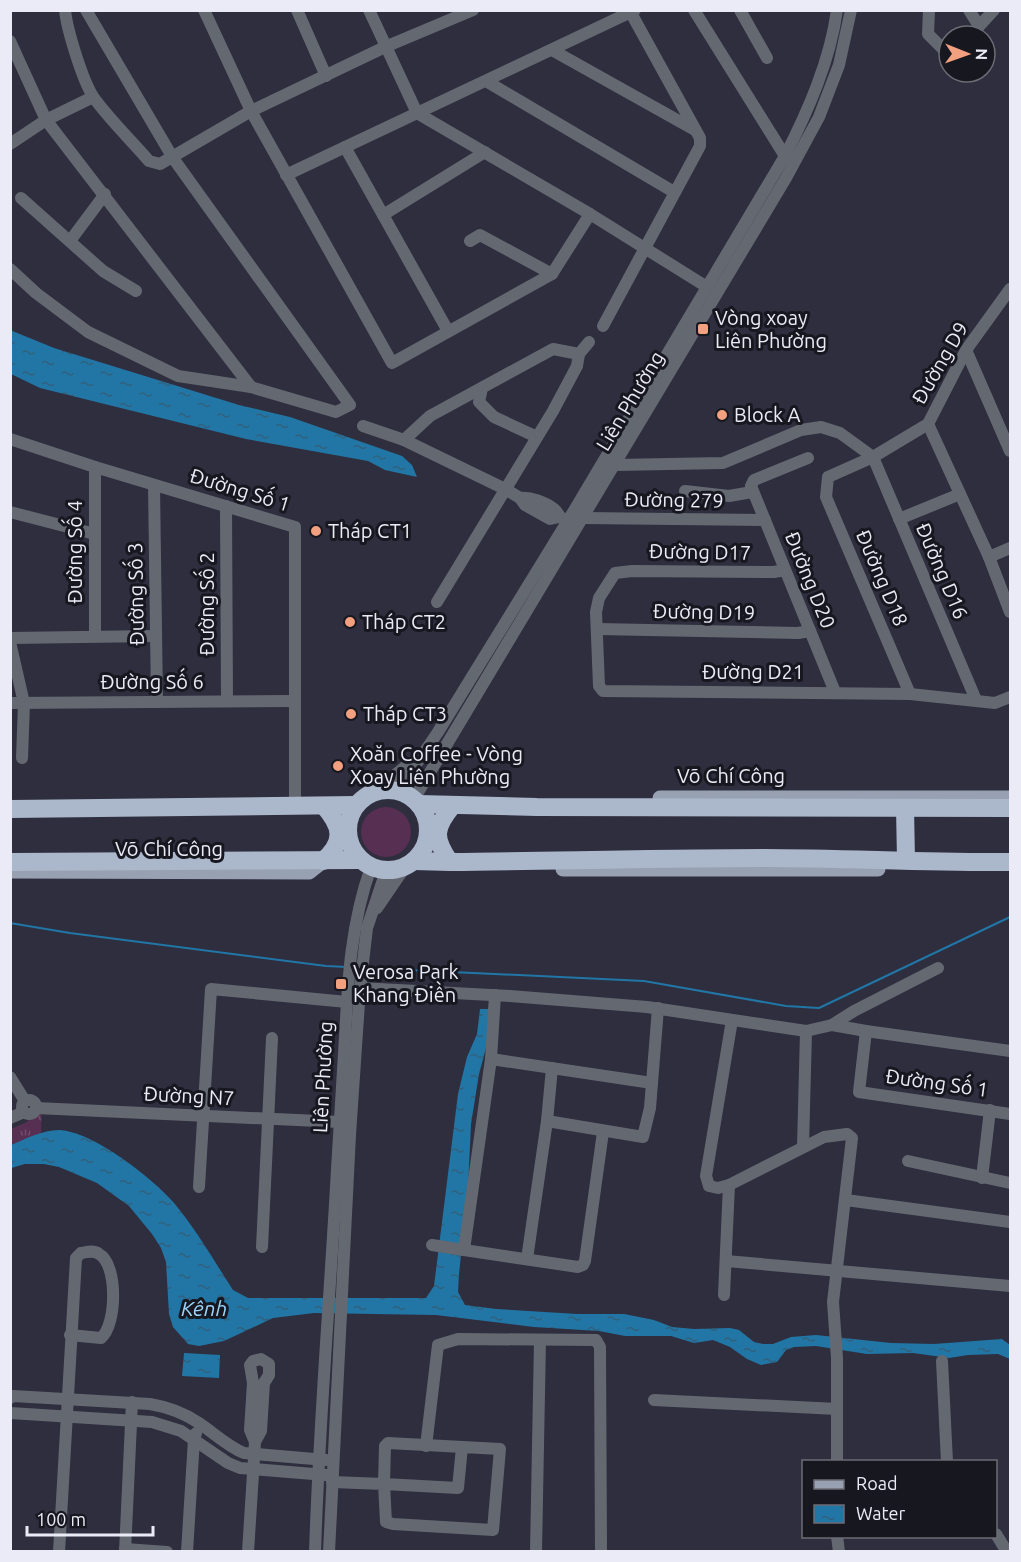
<svg xmlns="http://www.w3.org/2000/svg" width="1021" height="1562" font-family="Ubuntu,sans-serif">
	<defs>
		<pattern id="park-tufts" width="24" height="20" patternUnits="userSpaceOnUse" patternTransform="scale(1.5)"><rect width="24" height="20" fill="#572f52"/><path d="M3 7l-1-3M5 7V3M7 7l1-3M15 17l-1-3M17 17v-4M19 17l1-3" fill="none" stroke="#6f4d6c"/></pattern>
		<pattern id="water-ripples" width="26" height="14" patternUnits="userSpaceOnUse" patternTransform="scale(1.5)"><rect width="26" height="14" fill="#2176a5"/><path d="M2 4q2-2 4 0t4 0M15 11q2-2 4 0t4 0" fill="none" stroke="#32607c"/></pattern>
	</defs>
	<rect width="100%" height="100%" fill="#2e2e3f"/>
	<circle fill="#572f52" cx="386" cy="832" r="25"/>
	<polygon fill="url(#park-tufts)" points="42,1105 41,1134 11,1145 11,1129 27,1122"/>
	<g fill="url(#water-ripples)">
		<polygon points="10,330 54,348 239,405 290,417 402,456 412,465 417,477 385,470 368,461 246,439 40,388 11,374"/>
		<path d="M480,1009H491L490,1033L479,1074L471,1124L468,1188L459,1274L458,1292L465,1305L496,1309L577,1314H624L654,1320L672,1327L694,1329L730,1328L739,1330L754,1342L763,1344H773L791,1337L816,1335L891,1343L934,1344L1002,1339L1010,1345V1359L998,1354L968,1355L949,1358L913,1353L867,1354L816,1346L794,1347L786,1350L777,1362L761,1365L747,1359L730,1347L713,1340L694,1343L671,1336H625L599,1331L534,1327L436,1315L314,1313L273,1318L224,1341L199,1346L188,1344L173,1327L169,1314L166,1262L161,1248L152,1234L129,1206L97,1183L59,1167L44,1164H25L11,1168V1145C25,1139 43,1130 59,1130C92,1131 153,1178 174,1203C196,1229 214,1261 233,1290L248,1298H426L434,1286L458,1094L467,1057L477,1034Z"/>
		<polygon points="184,1353 220,1355 219,1378 182,1376"/>
	</g>
	<g fill="none" stroke-linecap="round" stroke-linejoin="round">
		<g stroke="#2176a5" stroke-width="2">
			<polyline points="10,923 70,933 326,966 347,967"/>
			<polyline points="367,968 644,981 786,1006 819,1008 1010,917"/>
		</g>
		<g stroke="#646971" stroke-width="12">
			<path d="M65,10C67,30 83,82 94,98C110,120 131,140 149,161L160,164L251,111L385,47L473,10"/>
			<polyline points="204,10 251,111 392,363 552,274 590,214"/>
			<polyline points="297,10 326,76"/>
			<polyline points="369,10 417,113 590,214 707,287"/>
			<polyline points="694,10 785,156"/>
			<polyline points="740,10 767,58"/>
			<polyline points="929,10 928,34 949,55"/>
			<polyline points="969,10 979,26"/>
			<polyline points="970,36 994,10"/>
			<polyline points="10,41 46,120 251,387"/>
			<polyline points="552,50 695,130"/>
			<polyline points="486,81 674,192"/>
			<polyline points="10,144 46,120 93,97"/>
			<polyline points="345,147 448,331"/>
			<polyline points="286,175 635,10"/>
			<polyline points="21,198 103,271 136,291"/>
			<polyline points="383,215 485,152"/>
			<polyline points="70,241 105,194"/>
			<polyline points="470,241 480,235 552,274"/>
			<polyline points="10,269 36,293 88,332 178,376 251,387 336,412 350,405 173,158 86,10"/>
			<polyline points="603,326 700,146 700,138 631,13"/>
			<polyline points="966,350 1010,451"/>
			<polyline points="482,388 479,402 494,417 537,437"/>
			<polyline points="928,424 989,557 1010,612"/>
			<polyline points="363,426 404,440 505,489 520,498 525,505 550,519 559,517"/>
			<polyline points="10,439 95,467 295,527 295,806"/>
			<polyline points="404,440 430,416 553,349 579,354 589,342"/>
			<polyline points="808,458 754,480 751,486 835,692"/>
			<polyline points="615,465 723,463 801,430 821,427 840,433 873,457 976,700"/>
			<polyline points="95,467 95,636"/>
			<polyline points="154,485 157,702"/>
			<polyline points="685,491 729,496 752,492"/>
			<path d="M520,498C531,497 545,502 554,509C559,513 558,517 565,520"/>
			<polyline points="226,506 227,701"/>
			<polyline points="10,512 95,534"/>
			<polyline points="583,518 765,520"/>
			<polyline points="899,519 960,494"/>
			<polyline points="989,557 1010,548"/>
			<polyline points="785,570 774,572 632,571 615,573 599,598 596,612 599,686 603,691 910,694 995,703 1010,697"/>
			<polyline points="437,602 553,411 577,366 579,354"/>
			<polyline points="597,629 798,633 810,631"/>
			<polyline points="10,638 155,636"/>
			<polyline points="10,642 24,703 22,758"/>
			<polyline points="910,694 826,497 828,477 873,457 928,424 966,350 1010,289"/>
			<polyline points="10,703 295,701"/>
			<path d="M398,791L438,732L572,514L785,156C808,111 830,61 837,10"/>
			<polyline points="374,792 411,762"/>
			<polyline points="414,799 786,178 819,117 839,65 851,10"/>
			<polyline points="377,908 405,867"/>
			<polyline points="360,988 510,996 647,1007 806,1031 832,1025 854,1011 938,968"/>
			<polyline points="495,995 491,1059 464,1250 578,1267 583,1265 585,1261 603,1132"/>
			<polyline points="732,1020 706,1176 709,1186 718,1188 729,1185 824,1137 847,1134 852,1138 833,1302 837,1358 837,1462"/>
			<polyline points="832,1025 866,1031 1010,1051"/>
			<polyline points="866,1031 859,1092 1010,1114"/>
			<polyline points="491,1059 652,1083"/>
			<polyline points="10,1077 25,1101"/>
			<circle cx="29" cy="1107" r="7"/>
			<polyline points="36,1108 340,1122"/>
			<polyline points="10,1118 24,1112"/>
			<polyline points="547,1121 643,1137 650,1108 658,1008"/>
			<polyline points="803,1147 806,1031"/>
			<polyline points="908,1161 1010,1183"/>
			<polyline points="982,1178 990,1110"/>
			<polyline points="199,1187 211,989 347,1002"/>
			<polyline points="846,1200 1010,1222"/>
			<polyline points="432,1245 464,1250"/>
			<polyline points="262,1247 272,1038"/>
			<polyline points="527,1259 547,1121 552,1068"/>
			<polyline points="726,1261 1010,1286"/>
			<polyline points="724,1295 729,1185"/>
			<polyline points="942,1361 947,1462"/>
			<path d="M10,1398L13,1396L150,1404C168,1407 184,1413 199,1423C214,1433 227,1446 244,1453L326,1460"/>
			<polyline points="654,1400 837,1409"/>
			<polyline points="10,1413 152,1422 181,1431 228,1463 240,1468 326,1475"/>
			<polyline points="426,1446 438,1345 458,1339 596,1340 600,1347 601,1552"/>
			<polyline points="332,1482 384,1484 385,1446 388,1443 500,1449 493,1530 393,1524 386,1522 384,1484 458,1488 462,1447"/>
			<polyline points="996,1534 1007,1552"/>
			<polyline points="837,1536 839,1552"/>
			<polyline points="125,1549 167,1552"/>
			<path d="M59,1552L76,1258L81,1253C87,1252 94,1250 99,1254C118,1264 117,1325 101,1338L70,1335"/>
			<polyline points="125,1552 132,1402"/>
			<polyline points="187,1552 194,1439 196,1433"/>
			<polyline points="248,1552 255,1442 261,1431 264,1383 269,1375 269,1364 261,1359 253,1361 250,1365 253,1383 250,1430 255,1442"/>
			<path d="M315,1552C319,1424 330,1297 337,1169C340,1125 342,1081 345,1037C348,978 351,923 371,867"/>
			<polyline points="329,1552 350,1135 360,988 367,928 386,871"/>
			<polyline points="536,1552 540,1340"/>
		</g>
		<g stroke="#97a1b1" stroke-width="15">
			<polyline points="660,798 1010,798"/>
			<polyline points="563,869 878,869"/>
			<polyline points="10,871 309,872 323,861"/>
		</g>
		<g stroke="#abb7ca" stroke-width="18">
			<circle cx="388" cy="830" r="40"/>
			<polyline points="419,804 537,807 1010,808"/>
			<polyline points="905,808 906,860"/>
			<polyline points="10,809 356,805"/>
			<path d="M323,861C345,841 342,827 324,806"/>
			<path d="M414,861L450,862C555,861 660,858 764,858C847,858 929,863 1010,862"/>
			<polyline points="10,862 360,860"/>
			<path d="M450,862C433,838 434,828 453,805"/>
		</g>
	</g>
	<g fill="#f2a080" stroke="#17171f" stroke-width="2">
		<rect x="697" y="323" width="12" height="12" rx="3"/>
		<circle cx="722" cy="415" r="6"/>
		<circle cx="316" cy="531" r="6"/>
		<circle cx="350" cy="622" r="6"/>
		<circle cx="351" cy="714" r="6"/>
		<circle cx="338" cy="766" r="6"/>
		<rect x="335" y="978" width="12" height="12" rx="3"/>
	</g>
	<g text-anchor="middle" stroke-width="6" stroke-linejoin="round" paint-order="stroke">
		<g font-size="20" fill="#ebebf7" stroke="#17171f" text-anchor="start">
			<text x="715" y="325">Vòng xoay<tspan x="715" dy="23">Liên Phường</tspan></text>
			<text x="734" y="422">Block A</text>
			<text x="328" y="538">Tháp CT1</text>
			<text x="362" y="629">Tháp CT2</text>
			<text x="363" y="721">Tháp CT3</text>
			<text x="350" y="761">Xoăn Coffee - Vòng<tspan x="350" dy="23">Xoay Liên Phường</tspan></text>
			<text x="353" y="979">Verosa Park<tspan x="353" dy="23">Khang Điền</tspan></text>
		</g>
		<g font-size="20" fill="#ebebf7" stroke="#17171f">
			<text transform="translate(940 363) rotate(-60)" y="7">Đường D9</text>
			<text transform="translate(630 401) rotate(-59)" y="7">Liên Phường</text>
			<text transform="translate(240 490) rotate(17)" y="7">Đường Số 1</text>
			<text transform="translate(674 500) rotate(1)" y="7">Đường 279</text>
			<text transform="translate(75 552) rotate(-90)" y="7">Đường Số 4</text>
			<text transform="translate(700 552) rotate(1)" y="7">Đường D17</text>
			<text transform="translate(942 571) rotate(67)" y="7">Đường D16</text>
			<text transform="translate(882 578) rotate(67)" y="7">Đường D18</text>
			<text transform="translate(810 580) rotate(68)" y="7">Đường D20</text>
			<text transform="translate(136 594) rotate(-91)" y="7">Đường Số 3</text>
			<text transform="translate(207 604) rotate(-90)" y="7">Đường Số 2</text>
			<text transform="translate(704 612) rotate(1)" y="7">Đường D19</text>
			<text x="753" y="679">Đường D21</text>
			<text x="152" y="689">Đường Số 6</text>
			<text x="731" y="783">Võ Chí Công</text>
			<text x="169" y="856">Võ Chí Công</text>
			<text transform="translate(323 1077) rotate(-87)" y="7">Liên Phường</text>
			<text transform="translate(937 1083) rotate(8)" y="7">Đường Số 1</text>
			<text transform="translate(189 1096) rotate(3)" y="7">Đường N7</text>
		</g>
		<g font-size="21" font-style="italic" fill="#9bd6fd" stroke="#17171f">
			<text x="204" y="1316">Kênh</text>
		</g>
	</g>
	<rect width="1021" height="1562" fill="none" stroke="#ebebf7" stroke-width="24"/>
	<rect x="802" y="1460" width="195" height="78" fill="#17171f" stroke="#6c6c75" stroke-width="1.5"/>
	<rect x="814" y="1480" width="30" height="9" fill="#97a1b1" stroke="#6c6c75" stroke-width="1.5"/>
	<text x="856" y="1490" font-size="18" fill="#ebebf7">Road</text>
	<rect x="814" y="1505" width="30" height="18" fill="url(#water-ripples)" stroke="#6c6c75" stroke-width="1.5"/>
	<text x="856" y="1520" font-size="18" fill="#ebebf7">Water</text>
	<g transform="translate(967 54) rotate(91)"><circle r="28" fill="#17171f" stroke="#6c6c75" stroke-width="1.5"/>
	<path d="M0-4.5L10 22L0 15L-10 22Z" fill="#f2a080"/>
	<text y="-9" font-size="16" font-weight="bold" text-anchor="middle" fill="#ebebf7">N</text>
	</g>
	<path d="M27 1526v9h126v-9" fill="none" stroke="#ebebf7" stroke-width="3"/>
	<text x="36" y="1526" font-size="18" fill="#ebebf7" stroke="#17171f" stroke-width="4.5" paint-order="stroke">100 m</text>
</svg>
